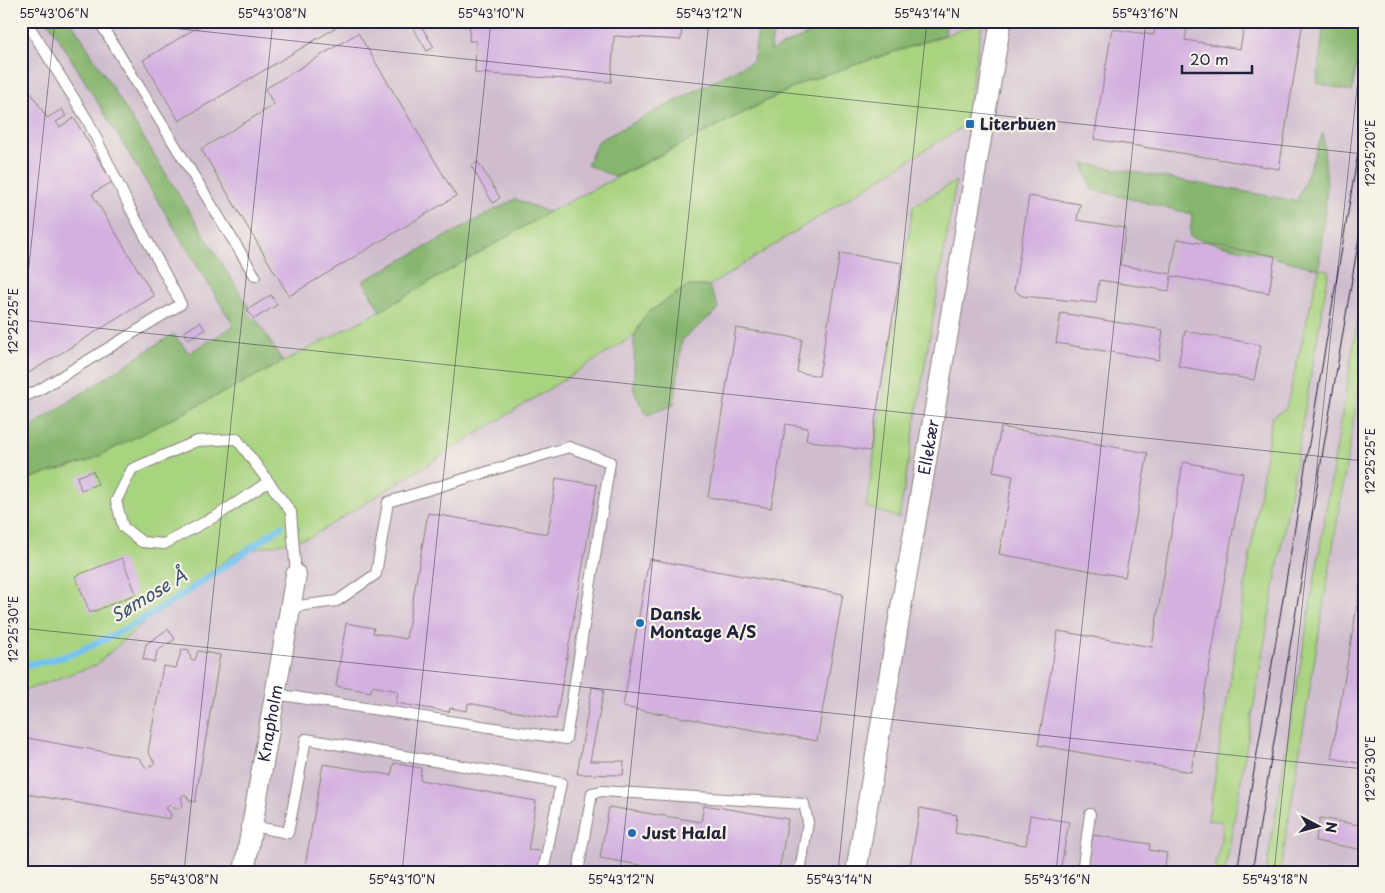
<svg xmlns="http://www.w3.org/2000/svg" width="1385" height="893" font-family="'Playpen Sans',sans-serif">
	<rect width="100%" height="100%" fill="#f7f3e8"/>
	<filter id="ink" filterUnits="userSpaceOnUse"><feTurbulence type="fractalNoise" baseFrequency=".02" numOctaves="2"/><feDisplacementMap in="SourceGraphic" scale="10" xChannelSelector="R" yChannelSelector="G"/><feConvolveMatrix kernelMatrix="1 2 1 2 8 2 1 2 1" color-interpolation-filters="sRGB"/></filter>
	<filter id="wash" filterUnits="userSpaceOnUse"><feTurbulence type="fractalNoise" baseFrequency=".0096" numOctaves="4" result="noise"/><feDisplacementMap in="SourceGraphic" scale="20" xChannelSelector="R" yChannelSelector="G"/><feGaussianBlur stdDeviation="1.12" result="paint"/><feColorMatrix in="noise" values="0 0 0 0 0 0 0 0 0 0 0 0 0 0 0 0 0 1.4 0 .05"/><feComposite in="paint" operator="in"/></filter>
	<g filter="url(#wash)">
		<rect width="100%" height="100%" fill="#f0e0c1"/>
		<rect fill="#cfbdce" x="21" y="21" width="1343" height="851"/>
		<g fill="#a8d37f" stroke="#657a5d">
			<polygon points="982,23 965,125 709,286 687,286 646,314 634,336 311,537 236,553 148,618 96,665 21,692 21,481 89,461 283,362 380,311 549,212 806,81"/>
			<polygon points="956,181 899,518 866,507 913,206"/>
			<polygon points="1319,269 1329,270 1225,872 1215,872 1224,822 1208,820 1272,417 1286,409"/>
			<polygon points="1364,282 1364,356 1280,872 1266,872"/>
		</g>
		<g fill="#86b56e" stroke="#546c54">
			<polygon points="48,21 71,21 283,362 89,461 21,481 21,433 173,334 189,353 234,326"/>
			<polygon points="760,21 775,21 770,51 832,24 843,21 946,21 945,35 806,81 616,177 587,165 598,141 753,61"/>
			<polygon points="1324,21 1364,21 1352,92 1317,83"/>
			<polygon points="1323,133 1327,188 1319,269 1190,237 1192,214 1091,189 1083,163 1297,201"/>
			<polygon points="515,199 549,212 380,311 363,281"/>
			<polygon points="687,286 709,286 719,309 682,340 674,405 647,415 634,391 634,336 646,314"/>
		</g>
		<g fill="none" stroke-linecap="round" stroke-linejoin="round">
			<path stroke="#73c2ee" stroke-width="7" d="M21,666C37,662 54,661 69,655C145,626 215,572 281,527"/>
		</g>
		<g id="blocks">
			<g fill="#d3b0e0">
				<polygon points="208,21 347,21 179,121 143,60"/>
				<polygon points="409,21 418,21 434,47 427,51"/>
				<polygon points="470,21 682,21 681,40 614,36 611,82 475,73 476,41 469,41"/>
				<polygon points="1156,21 1188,21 1185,40 1240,49 1245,21 1303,21 1279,169 1094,139 1112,29 1154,35"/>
				<polygon points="358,33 456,196 289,296 201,149 274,105 265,89"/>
				<polygon points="21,77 47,118 62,109 66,116 56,122 60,127 74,118 112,182 92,194 154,296 27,374 21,365"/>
				<polygon points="478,162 500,198 493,203 471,166"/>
				<polygon points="1029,196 1080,204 1077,220 1126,228 1120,265 1171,274 1177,239 1275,256 1269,293 1171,276 1169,291 1099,280 1096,303 1022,296 1014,290"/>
				<polygon points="840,253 902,263 870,451 806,440 808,428 786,424 771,508 708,497 736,328 802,339 797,372 819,376"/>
				<polygon points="271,295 277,305 254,319 247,310"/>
				<polygon points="1061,313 1163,330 1159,360 1056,343"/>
				<polygon points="200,322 205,330 188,339 184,332"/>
				<polygon points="1185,331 1261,345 1254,380 1178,366"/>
				<polygon points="1001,427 1148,453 1125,577 999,554 1013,476 993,472"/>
				<polygon points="1183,462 1243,473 1191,772 1038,745 1058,631 1152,647"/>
				<polygon points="93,471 98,484 81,490 77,477"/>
				<polygon points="556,478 597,485 556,719 468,703 467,711 450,708 449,712 396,703 398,691 372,686 371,692 336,686 346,623 374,628 373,633 406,639 428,513 548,534"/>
				<polygon points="122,558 136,594 90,613 75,576"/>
				<polygon points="649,559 843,594 817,741 623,707"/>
				<polygon points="1363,571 1364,571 1364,764 1331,758"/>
				<polygon points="168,629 175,639 157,651 155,662 143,659 146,644"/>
				<polygon points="182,649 189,650 191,660 195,660 198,651 220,655 195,802 190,801 185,794 181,797 183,805 181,808 176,809 170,805 166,808 171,814 170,819 21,793 21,737 139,758 147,769 155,763 148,752 163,666 176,668"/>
				<polygon points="592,687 604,690 590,761 624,761 623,775 577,774"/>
				<polygon points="394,763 421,768 420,780 536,801 528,850 542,851 540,872 304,872 323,764 391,775"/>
				<polygon points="704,805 788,819 779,872 646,872 646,866 600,858 609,807 701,822"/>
				<polygon points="920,808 957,815 955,833 1026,845 1030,815 1069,822 1060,872 909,872"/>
				<polygon points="1320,818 1364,826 1364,850 1315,841"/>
				<polygon points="1093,835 1150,844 1149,850 1167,853 1164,872 1112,872 1088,866"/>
			</g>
		</g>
	</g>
	<g filter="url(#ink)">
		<use href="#blocks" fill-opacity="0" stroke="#89817e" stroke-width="1"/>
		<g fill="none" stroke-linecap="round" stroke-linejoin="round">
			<defs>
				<g id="service">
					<polyline points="99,21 255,276"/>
					<polyline points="21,398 39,390 181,304 130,208 88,121 26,21"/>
					<polyline points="268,482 218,515 164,544 142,542 123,527 116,501 132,469 197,441 237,439 291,512 296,575"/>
					<polyline points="275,694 566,739 610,462 569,447 388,502 376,574 337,601 290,607"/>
					<polyline points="252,826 288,833 306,739 561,783 543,872"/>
					<polyline points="578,872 592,793 602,791 804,804 808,822 800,872"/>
					<polyline points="1082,872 1090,814"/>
				</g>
				<g id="minor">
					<path id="s1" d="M244,872L296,575"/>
					<path id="s2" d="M856,872L1001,21"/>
				</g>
			</defs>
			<use href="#service" stroke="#89817e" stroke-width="12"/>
			<use href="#minor" stroke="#89817e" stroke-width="22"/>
			<use href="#service" stroke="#fff" stroke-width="10"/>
			<use href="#minor" stroke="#fff" stroke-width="20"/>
			<g stroke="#22223b" stroke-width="1">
				<polyline points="1237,872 1364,117"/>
				<polyline points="1252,872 1364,208"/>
			</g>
		</g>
	</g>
	<path fill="none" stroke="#22223b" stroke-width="1" stroke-opacity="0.45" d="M105,21L1364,154M21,320L1364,461M21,341L55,21M21,628L1364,769M184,872L273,21M402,872L491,21M620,872L709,21M838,872L927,21M1056,872L1146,21M1274,872L1364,22"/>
	<g fill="#1f6fb2" stroke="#f7f3e8" stroke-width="2">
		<rect x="965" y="119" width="10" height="10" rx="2.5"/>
		<circle cx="640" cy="623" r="5"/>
		<circle cx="632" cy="833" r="5"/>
	</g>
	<g text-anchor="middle" stroke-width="4.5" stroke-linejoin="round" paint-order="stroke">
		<g font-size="16" font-weight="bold" fill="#22223b" stroke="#f7f3e8" text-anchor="start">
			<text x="980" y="130">Literbuen</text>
			<text x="650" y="620">Dansk<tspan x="650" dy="18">Montage A/S</tspan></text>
			<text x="642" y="839">Just Halal</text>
		</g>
		<g font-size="16" fill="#22223b" stroke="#f7f3e8">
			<text dy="6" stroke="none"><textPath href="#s2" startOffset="431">Ellekær</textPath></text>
			<text dy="6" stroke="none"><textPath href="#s1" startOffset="151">Knapholm</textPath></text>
		</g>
		<g font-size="18" font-style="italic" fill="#3a5271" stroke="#f7f3e8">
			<text transform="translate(149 596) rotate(-31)" y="6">Sømose Å</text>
		</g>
	</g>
	<rect width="1385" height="893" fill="none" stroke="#f7f3e8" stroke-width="55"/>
	<g transform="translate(1318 826) rotate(96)" stroke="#f7f3e8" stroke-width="4" paint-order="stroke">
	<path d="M0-4L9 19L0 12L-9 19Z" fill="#22223b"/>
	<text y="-8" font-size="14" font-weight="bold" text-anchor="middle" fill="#22223b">N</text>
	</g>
	<path d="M1182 65v8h70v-8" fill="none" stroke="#22223b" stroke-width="2.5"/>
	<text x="1190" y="65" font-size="15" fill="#22223b" stroke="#f7f3e8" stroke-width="4" paint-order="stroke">20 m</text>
	<rect x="28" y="28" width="1330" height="838" fill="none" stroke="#22223b" stroke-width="2"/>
	<g font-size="12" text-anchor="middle" fill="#22223b">
		<text x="54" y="18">55°43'06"N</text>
		<text x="272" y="18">55°43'08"N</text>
		<text x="491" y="18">55°43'10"N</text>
		<text x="709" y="18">55°43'12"N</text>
		<text x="927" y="18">55°43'14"N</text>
		<text x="1145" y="18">55°43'16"N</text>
		<text transform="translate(1371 153) rotate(-90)" y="4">12°25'20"E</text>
		<text transform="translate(14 321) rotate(-90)" y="4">12°25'25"E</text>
		<text transform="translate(1371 461) rotate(-90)" y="4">12°25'25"E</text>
		<text transform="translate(14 629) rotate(-90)" y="4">12°25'30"E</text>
		<text transform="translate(1371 769) rotate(-90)" y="4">12°25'30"E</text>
		<text x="184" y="884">55°43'08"N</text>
		<text x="402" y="884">55°43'10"N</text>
		<text x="621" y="884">55°43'12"N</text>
		<text x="839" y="884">55°43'14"N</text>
		<text x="1057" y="884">55°43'16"N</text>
		<text x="1275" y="884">55°43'18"N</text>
	</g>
</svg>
